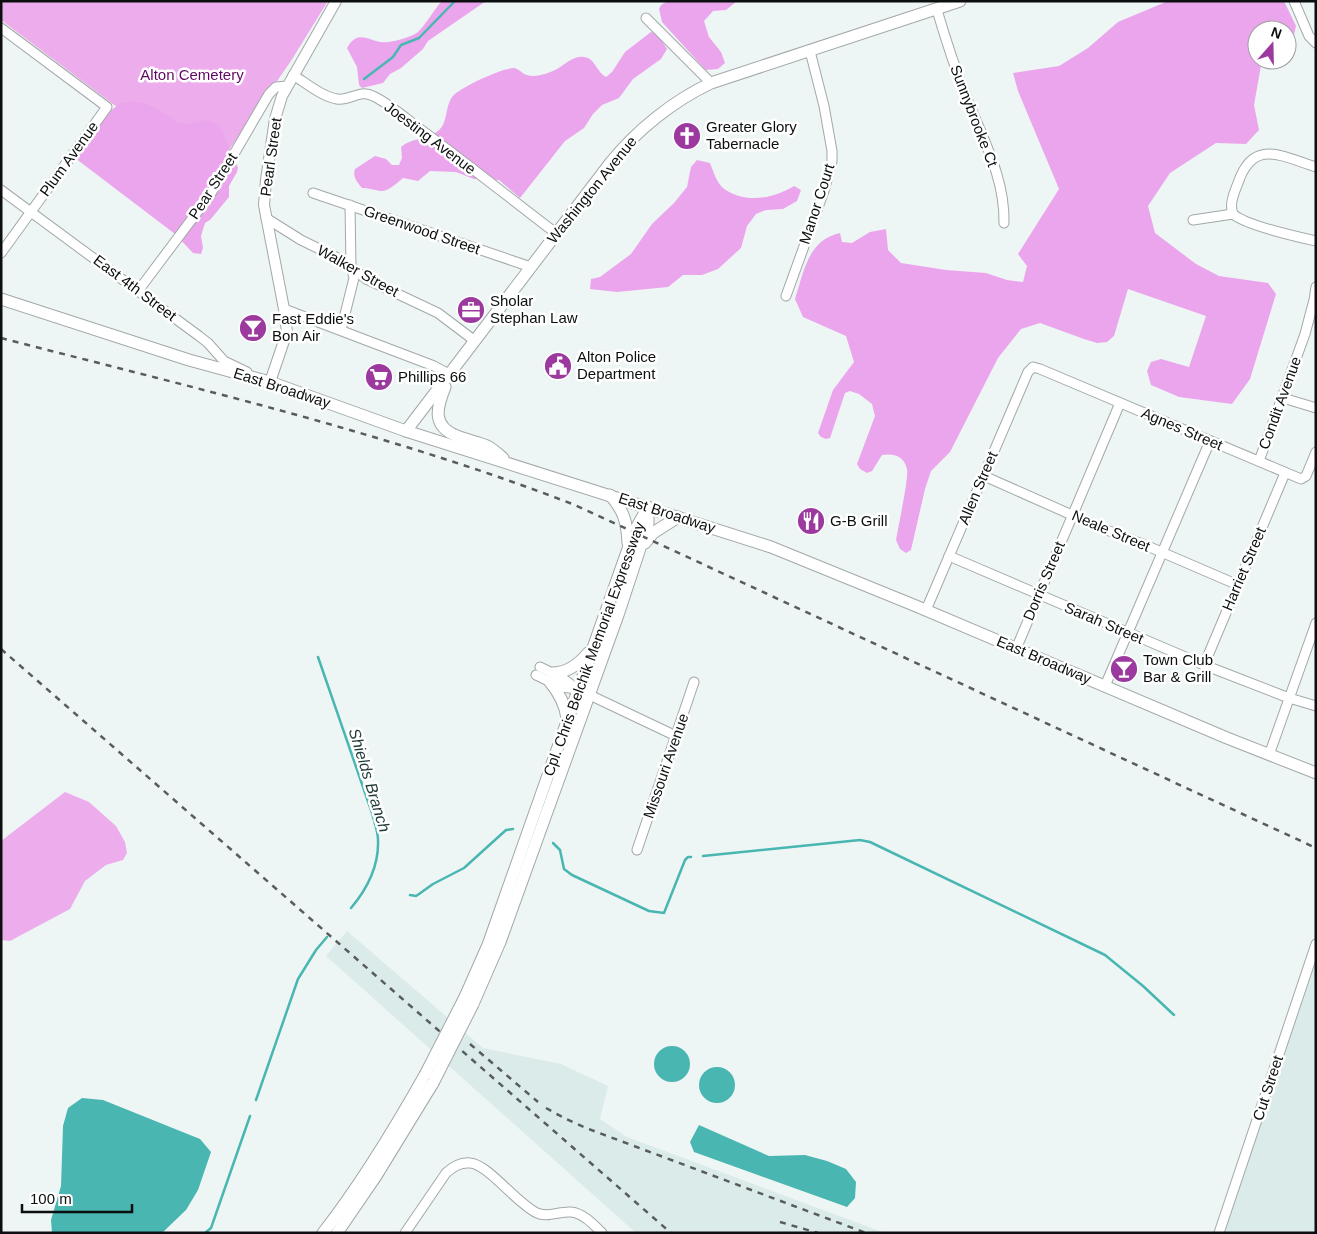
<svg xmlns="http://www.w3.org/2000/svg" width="1317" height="1234" font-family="Helvetica,sans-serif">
	<rect width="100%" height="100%" fill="#eef6f5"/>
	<g fill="#dbebea">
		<polygon points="347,931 483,1048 561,1064 608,1086 600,1119 627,1137 885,1233 636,1233 326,956"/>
		<polygon points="1316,961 1316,1233 1222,1233"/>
	</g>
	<g fill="#edadec">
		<polygon points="1,1 328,1 291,61 210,177 1,20"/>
		<polygon points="65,792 89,802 116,826 125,842 127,853 123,860 106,865 85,881 70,909 10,941 1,940 1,841"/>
	</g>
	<g fill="#eba5ec">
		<path d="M442,1H486L428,41L423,49L401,68L390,74L383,83L362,88L359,85L357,67L347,48C359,26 372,45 388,42C396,41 412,37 418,32C427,23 433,11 442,1Z"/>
		<polygon points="668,1 737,1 726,10 713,11 704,21 709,37 721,52 725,63 718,69 706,70 702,66 662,22 659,9 661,5"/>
		<path d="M1168,1H1284L1296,26L1292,44L1287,46V30H1257V60H1262L1254,105L1259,130L1246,144L1216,143L1170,173L1148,206L1155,233L1196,264L1219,276L1268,283L1276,294L1250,379L1232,404L1179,397L1151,385L1147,371L1151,362L1161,359L1189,367L1206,316L1128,289L1114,336L1107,342L1097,343L1084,339L1040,323L1021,329L998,358L950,452L931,471L925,489L911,550L906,553L900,549L896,540C898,528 909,477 907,469C904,456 894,453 882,455L872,471L867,473L860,469L857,464L875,416L872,404L859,394L850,391L845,393L830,438L826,439L821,437L818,433L833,390L854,362L846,336L803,317L795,299C804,271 808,240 840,233L842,242L852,243L870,232L886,229L888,250L901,263L946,270L986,273L1007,280L1023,282L1027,266L1018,254L1059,189L1018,91L1013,73L1059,66L1088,48L1118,22Z"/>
		<path d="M651,32L657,34L667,49L661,59L633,79L619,98L602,105L593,114L584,128L565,141L520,198L499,180L474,179L456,172L430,171L418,181L403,178C397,183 388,192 380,191C374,190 369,188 362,188C358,183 352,177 355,169L375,156L386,159L392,165H399L402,158L401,147C411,138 426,140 438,131C449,123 444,103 455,94C464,86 502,68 514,68C520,69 522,74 527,75C536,78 549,73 557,69C566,64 576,53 588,58C596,62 597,72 606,77L612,72L625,52Z"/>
		<polygon points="133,101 145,103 161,111 171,117 176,122 186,124 207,120 220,126 238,168 237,172 229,186 229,197 210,220 205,223 201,236 203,248 201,254 193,253 175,234 75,158 109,112 122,102"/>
		<path d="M697,160L710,163C713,171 717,183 723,188C744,204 773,199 794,186L801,190L797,201L783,209L766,210L756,214L747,226L741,248L718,269L702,275H683L668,287L617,292L590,289L591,279L600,277L631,254L652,224L674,203L687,187L691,167Z"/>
	</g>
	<g fill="#49b6b1">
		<circle cx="672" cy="1064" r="18"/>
		<circle cx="717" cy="1085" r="18"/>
		<polygon points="82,1098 103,1100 200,1139 211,1152 198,1190 186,1210 162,1233 52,1233 51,1220 61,1186 63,1126 68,1108"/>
		<polygon points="699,1125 769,1156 805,1155 827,1161 846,1169 856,1182 855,1198 847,1207 694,1152 690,1142"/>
	</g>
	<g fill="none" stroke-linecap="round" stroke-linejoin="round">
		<g stroke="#49b6b1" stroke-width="2.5">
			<polyline points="364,79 393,57 401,45 419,38 455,1"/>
			<path d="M318,657L372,813C374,822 378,831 378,840C379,865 367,889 351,908"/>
			<polyline points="553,843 560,850 564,869 572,875 649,911 664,913 685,860 688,857 691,857"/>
			<polyline points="703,856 860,840 870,842 1105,955 1143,986 1174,1015"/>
			<polyline points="410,895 416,896 419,894 433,884 464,868 506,830 513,829"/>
			<polyline points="256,1100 298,979 316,950 327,937"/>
			<polyline points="1,1232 2,1233"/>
			<polyline points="205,1233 211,1228 250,1116"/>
		</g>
		<defs>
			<g id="minor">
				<polyline points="1294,1 1309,36 1316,43"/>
				<path d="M937,10C946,41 956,71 968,101C984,141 1005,179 1004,223"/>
				<polyline points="646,18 711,83"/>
				<polyline points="1,28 107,107 1,253"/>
				<path d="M293,75C306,83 321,96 337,99C350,101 360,89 373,96C390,104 405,118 420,129C466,163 511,199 557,234"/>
				<polyline points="1,190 199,336 208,343 224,361 247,372"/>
				<polyline points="313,193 531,267"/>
				<path d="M1233,214C1229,204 1234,193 1238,183C1253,138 1281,156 1316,167"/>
				<polyline points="266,218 301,240 346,262 366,279 438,313 475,341"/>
				<path d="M1193,220L1233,214C1245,225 1298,237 1316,241"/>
				<polyline points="138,291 210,195 269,94 276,87 287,86"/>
				<polyline points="786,296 824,191 832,161 832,151 824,106 810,51"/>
				<polyline points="284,309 434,366 449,374"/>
				<polyline points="341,330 354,278 351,266 350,205"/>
				<polyline points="1283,398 1316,408"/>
				<polyline points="1259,461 1305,334 1314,300 1316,287"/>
				<polyline points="984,476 1099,527 1145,545 1238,585"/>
				<polyline points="949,556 1204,665 1289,698 1316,706"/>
				<polyline points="926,610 1028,372 1033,367 1040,369 1301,479 1306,476 1316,452"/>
				<polyline points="1016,649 1120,403"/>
				<polyline points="1204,665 1285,473"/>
				<polyline points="540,667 562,678 577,689 676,736"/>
				<polyline points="536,675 561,687 577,689"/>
				<polyline points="1105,686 1210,441"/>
				<polyline points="1269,755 1316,623"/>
				<polyline points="637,850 694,682"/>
				<path d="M405,1233L446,1173C453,1167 460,1162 470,1163C488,1164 517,1204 537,1213C547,1218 560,1211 571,1212C583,1213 594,1225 602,1233"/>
				<polyline points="1219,1233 1316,944"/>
			</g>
			<polyline id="tertiary" points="270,382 287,332 284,309 264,205 266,180 275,119 282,96 336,1"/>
			<g id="secondary">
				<polyline points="1,299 189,360 270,382 406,431 771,547 916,606 1227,738 1316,773"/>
				<path d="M445,387C437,407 431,426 457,436C466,440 478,442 487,446C493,449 498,454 503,458"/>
				<path d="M406,431L611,162C637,130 673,101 711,83L960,1"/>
				<path d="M610,495C624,511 627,522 628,543"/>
				<polyline points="645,543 653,533 678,517"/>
				<path d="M552,673C568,673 579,664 588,653"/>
				<path d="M550,682C560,694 565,704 567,718"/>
				<polyline points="465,997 488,945 634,532 648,507"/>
				<polyline points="473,1004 500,942 618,615 648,524 648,507"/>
				<path d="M323,1233C362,1183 394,1130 425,1075"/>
				<polyline points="337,1233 376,1176 433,1083"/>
			</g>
		</defs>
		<use href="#minor" stroke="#a2a8a8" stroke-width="11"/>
		<use href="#tertiary" stroke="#a2a8a8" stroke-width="12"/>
		<use href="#secondary" stroke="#a2a8a8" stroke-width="13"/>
		<use href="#minor" stroke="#fff" stroke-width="9"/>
		<use href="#tertiary" stroke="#fff" stroke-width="10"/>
		<use href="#secondary" stroke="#fff" stroke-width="11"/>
		<g stroke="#585d5c" stroke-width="2.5" stroke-dasharray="6 6" stroke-linecap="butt">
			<path d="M1,338C194,388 389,433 575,505L1316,848"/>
			<polyline points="1,649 671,1233"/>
			<polyline points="470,1044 538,1102"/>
			<polyline points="546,1108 566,1119 586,1128 866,1233"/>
			<polyline points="780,1222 818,1233"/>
		</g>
		<defs>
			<g id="secondary-bridge">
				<polyline points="425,1075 465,997"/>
				<polyline points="433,1083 473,1004"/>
			</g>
		</defs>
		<use href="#secondary-bridge" stroke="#a2a8a8" stroke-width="13" stroke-linecap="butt"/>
		<use href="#secondary-bridge" stroke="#fff" stroke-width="11"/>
	</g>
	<defs>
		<symbol id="church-disc" viewBox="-11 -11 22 22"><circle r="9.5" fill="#9c399f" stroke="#fff"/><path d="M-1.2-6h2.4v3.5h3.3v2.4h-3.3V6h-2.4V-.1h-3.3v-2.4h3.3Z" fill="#fff"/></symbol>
		<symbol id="office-disc" viewBox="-11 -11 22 22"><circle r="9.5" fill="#9c399f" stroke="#fff"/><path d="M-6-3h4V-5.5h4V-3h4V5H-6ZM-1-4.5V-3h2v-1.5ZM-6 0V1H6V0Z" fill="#fff"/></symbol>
		<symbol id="bar-disc" viewBox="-11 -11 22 22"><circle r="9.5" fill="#9c399f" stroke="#fff"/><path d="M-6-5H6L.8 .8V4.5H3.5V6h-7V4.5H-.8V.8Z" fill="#fff"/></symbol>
		<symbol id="civic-disc" viewBox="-11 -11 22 22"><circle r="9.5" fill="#9c399f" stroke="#fff"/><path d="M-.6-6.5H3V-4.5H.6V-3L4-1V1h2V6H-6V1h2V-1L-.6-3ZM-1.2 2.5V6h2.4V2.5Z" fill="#fff"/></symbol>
		<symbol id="supermarket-disc" viewBox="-11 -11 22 22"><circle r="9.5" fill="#9c399f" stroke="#fff"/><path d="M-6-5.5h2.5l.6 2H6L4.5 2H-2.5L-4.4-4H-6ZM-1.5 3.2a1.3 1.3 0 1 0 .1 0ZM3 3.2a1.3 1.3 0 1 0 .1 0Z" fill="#fff"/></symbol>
		<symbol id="restaurant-disc" viewBox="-11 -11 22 22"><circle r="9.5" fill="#9c399f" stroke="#fff"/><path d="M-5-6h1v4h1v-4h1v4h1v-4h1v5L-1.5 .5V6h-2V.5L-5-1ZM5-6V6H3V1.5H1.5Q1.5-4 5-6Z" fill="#fff"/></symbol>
	</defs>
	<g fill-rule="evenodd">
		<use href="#church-disc" x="671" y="120" width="32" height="32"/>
		<use href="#office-disc" x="455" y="294" width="32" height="32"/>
		<use href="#bar-disc" x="237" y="312" width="32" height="32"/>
		<use href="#civic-disc" x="542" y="350" width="32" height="32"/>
		<use href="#supermarket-disc" x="363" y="361" width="32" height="32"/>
		<use href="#restaurant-disc" x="795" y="505" width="32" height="32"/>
		<use href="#bar-disc" x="1108" y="653" width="32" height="32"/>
	</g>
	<g text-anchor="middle" stroke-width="5" stroke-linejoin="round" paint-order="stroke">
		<g font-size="15" fill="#600863" stroke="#fff">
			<text x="192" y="80">Alton Cemetery</text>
		</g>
		<g font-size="15" fill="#0c0f0f" stroke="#fff">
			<text transform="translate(974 116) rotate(69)" y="5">Sunnybrooke Ct</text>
			<text transform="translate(430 138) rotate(37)" y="5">Joesting Avenue</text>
			<text transform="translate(271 157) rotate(-82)" y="5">Pearl Street</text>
			<text transform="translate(69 159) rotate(-54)" y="5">Plum Avenue</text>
			<text transform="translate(213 186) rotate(-57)" y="5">Pear Street</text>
			<text transform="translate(592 190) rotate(-51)" y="5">Washington Avenue</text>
			<text transform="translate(817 204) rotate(-72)" y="5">Manor Court</text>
			<text transform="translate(422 230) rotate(19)" y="5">Greenwood Street</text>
			<text transform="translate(358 271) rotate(29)" y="5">Walker Street</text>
			<text transform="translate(135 288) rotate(37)" y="5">East 4th Street</text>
			<text transform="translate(282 388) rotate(18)" y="5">East Broadway</text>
			<text transform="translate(1280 403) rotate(-70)" y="5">Condit Avenue</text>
			<text transform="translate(1182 429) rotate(23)" y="5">Agnes Street</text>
			<text transform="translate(978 488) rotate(-67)" y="5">Allen Street</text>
			<text transform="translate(667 513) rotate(18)" y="5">East Broadway</text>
			<text transform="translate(1111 531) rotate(23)" y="5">Neale Street</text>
			<text transform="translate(1244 569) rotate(-67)" y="5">Harriet Street</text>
			<text transform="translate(1044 581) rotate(-67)" y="5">Dorris Street</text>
			<text transform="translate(1104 623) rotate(23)" y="5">Sarah Street</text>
			<text transform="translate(594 649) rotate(-70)" y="5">Cpl. Chris Belchik Memorial Expressway</text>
			<text transform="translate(1044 660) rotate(23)" y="5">East Broadway</text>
			<text transform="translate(666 766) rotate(-71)" y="5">Missouri Avenue</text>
			<text transform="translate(1268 1088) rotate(-72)" y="5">Cut Street</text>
		</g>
		<g font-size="15" fill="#0c0f0f" stroke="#fff" text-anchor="start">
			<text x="706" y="132">Greater Glory<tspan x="706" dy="17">Tabernacle</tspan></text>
			<text x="490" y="306">Sholar<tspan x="490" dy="17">Stephan Law</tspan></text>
			<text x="272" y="324">Fast Eddie's<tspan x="272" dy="17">Bon Air</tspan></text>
			<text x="577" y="362">Alton Police<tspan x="577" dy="17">Department</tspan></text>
			<text x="398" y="382">Phillips 66</text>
			<text x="830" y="526">G-B Grill</text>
			<text x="1143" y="665">Town Club<tspan x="1143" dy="17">Bar &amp; Grill</tspan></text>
		</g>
		<g font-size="16" font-style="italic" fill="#233c3b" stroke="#fff">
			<text transform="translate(370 780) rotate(73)" y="6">Shields Branch</text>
		</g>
	</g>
	<rect width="1317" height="1234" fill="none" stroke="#0c0f0f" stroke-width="5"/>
	<g transform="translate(1272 45) rotate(20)"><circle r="24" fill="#ffffff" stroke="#9e9f9f"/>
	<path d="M0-4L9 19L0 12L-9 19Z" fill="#9c399f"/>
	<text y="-8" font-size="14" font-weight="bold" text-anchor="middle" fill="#0c0f0f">N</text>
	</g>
	<path d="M22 1204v8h110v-8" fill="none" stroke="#0c0f0f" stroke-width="2.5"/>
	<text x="30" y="1204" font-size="15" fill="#0c0f0f" stroke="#ffffff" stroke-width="4" paint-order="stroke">100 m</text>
</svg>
